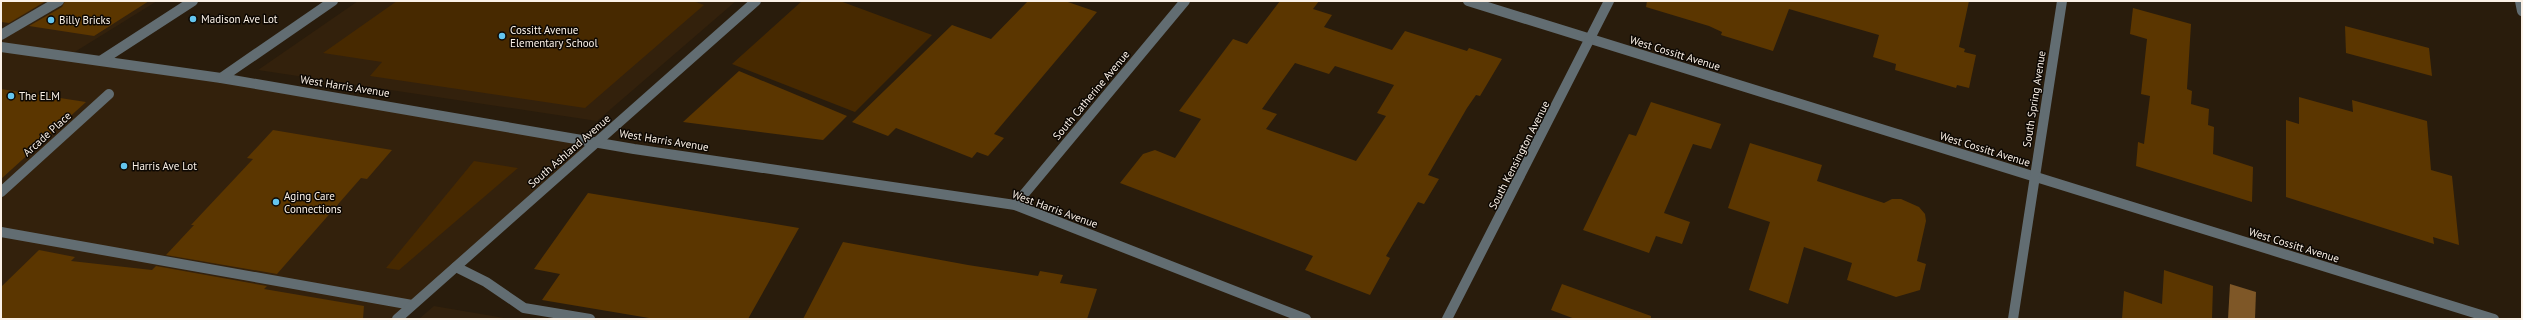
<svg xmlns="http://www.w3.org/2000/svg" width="2523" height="320" font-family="'PT Sans',sans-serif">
	<rect width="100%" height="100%" fill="#291c0c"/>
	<g fill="#33210c">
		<polygon points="1,1 157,1 73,53 1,43"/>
		<polygon points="358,1 736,1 597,121 258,70"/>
		<polygon points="1,50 143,69 593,142 391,319 1,319"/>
		<polygon points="434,306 510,319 419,319"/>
	</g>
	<g fill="#472900">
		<polygon points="397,1 693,1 704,5 585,108 370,76 382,62 323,53"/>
		<polygon points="802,1 840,1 932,35 855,112 732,64"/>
		<polygon points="474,161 518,168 399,270 386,268"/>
	</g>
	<polygon fill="#7e5727" points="2230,284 2256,292 2255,319 2228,319"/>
	<g fill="#5b3600" fill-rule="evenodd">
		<polygon points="1,1 46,1 9,23 1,22"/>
		<polygon points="65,1 149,1 94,36 29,26 62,7"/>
		<polygon points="1028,1 1065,1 1097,12 994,134 1004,138 988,156 977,152 972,158 896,128 888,136 852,122 952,25 991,39"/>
		<path d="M1280,1H1319L1313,9L1332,15L1324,27L1392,50L1405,31L1467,51L1469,48L1502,59L1480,96L1476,95L1467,108L1428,175L1439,179L1424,204L1418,202L1386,256L1390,258L1370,295L1305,270L1313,256L1120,183L1143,154L1155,150L1175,158L1201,119L1179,111L1233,39L1247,44ZM1295,63L1329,74L1335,66L1394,85L1377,113L1386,116L1356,161L1266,129L1277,114L1262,109Z"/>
		<polygon points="1647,1 1969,1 1959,47 1965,49 1964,52 1976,55 1969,88 1957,85 1956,88 1895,70 1896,64 1873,57 1879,35 1789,9 1773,51 1721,35 1722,32 1709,26 1646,7"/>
		<polygon points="2133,8 2191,24 2187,89 2192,91 2191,104 2209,109 2208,125 2214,127 2213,154 2253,167 2252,202 2136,166 2138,142 2144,144 2150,96 2141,94 2147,39 2130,34"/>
		<polygon points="2345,26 2429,48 2432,76 2346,53"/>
		<polygon points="739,71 847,116 823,140 683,122"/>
		<polygon points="1,89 86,102 1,179"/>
		<polygon points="2299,97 2353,112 2352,100 2427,121 2431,170 2452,176 2459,245 2433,237 2434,244 2286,197 2286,120 2299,124"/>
		<polygon points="1651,102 1721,124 1711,149 1693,144 1664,213 1690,222 1682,244 1656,236 1649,253 1583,230 1629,134 1636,136"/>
		<polygon points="273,130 392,150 367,179 361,178 277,274 166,255 194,225 191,225 253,159 247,158"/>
		<polygon points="1750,143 1822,165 1817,181 1884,203 1892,199 1901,199 1919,207 1925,214 1926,221 1917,261 1926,264 1920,290 1896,297 1847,280 1852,263 1804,247 1788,304 1749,290 1770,222 1728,208"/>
		<polygon points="588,193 799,228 748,319 655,319 542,300 560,274 534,269"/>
		<polygon points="843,242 968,265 1038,276 1040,271 1063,275 1060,283 1097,289 1087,319 803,319"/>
		<polygon points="39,250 75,257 71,261 152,270 156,266 267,286 264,289 364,306 363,319 1,319 1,287"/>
		<polygon points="2164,270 2213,286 2212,319 2122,319 2124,291 2162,304"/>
		<polygon points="1562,284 1651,316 1651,319 1575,319 1551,310"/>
	</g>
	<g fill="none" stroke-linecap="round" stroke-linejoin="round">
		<g stroke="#626d72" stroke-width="10">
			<polyline points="1468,1 2494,319"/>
			<polyline points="2520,1 2522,11"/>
			<polyline points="1,35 59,1"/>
			<polyline points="1,47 221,78 634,149 1015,205 1306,319"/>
			<polyline points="102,60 193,1"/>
			<polyline points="221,78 333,1"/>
			<polyline points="1,192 109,94"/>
			<polyline points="1015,205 1185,1"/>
			<polyline points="1,232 412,305"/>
			<polyline points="456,267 486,282 524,308 590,319"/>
			<polyline points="397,319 756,1"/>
			<polyline points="1447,319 1609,1"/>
			<polyline points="2013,319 2062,1"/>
		</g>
	</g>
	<g fill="#64c5ee" stroke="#0d0803" stroke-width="1.5">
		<circle cx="193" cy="19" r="4"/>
		<circle cx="51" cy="20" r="4"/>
		<circle cx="502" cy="36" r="4"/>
		<circle cx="11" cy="96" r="4"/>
		<circle cx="124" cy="166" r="4"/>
		<circle cx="276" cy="202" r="4"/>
	</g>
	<g text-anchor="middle" stroke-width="3" stroke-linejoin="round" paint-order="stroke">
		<g font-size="11" fill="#fbf1e7" stroke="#0d0803" text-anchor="start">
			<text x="201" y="23">Madison Ave Lot</text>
			<text x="59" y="24">Billy Bricks</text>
			<text x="510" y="34">Cossitt Avenue<tspan x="510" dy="13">Elementary School</tspan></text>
			<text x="19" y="100">The ELM</text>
			<text x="132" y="170">Harris Ave Lot</text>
			<text x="284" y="200">Aging Care<tspan x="284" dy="13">Connections</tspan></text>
		</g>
		<g font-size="11" fill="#fbf1e7" stroke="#0d0803">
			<text transform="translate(1675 53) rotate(17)" y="4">West Cossitt Avenue</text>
			<text transform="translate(345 86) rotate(9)" y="4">West Harris Avenue</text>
			<text transform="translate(1091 95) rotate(-50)" y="4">South Catherine Avenue</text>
			<text transform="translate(2034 99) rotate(-81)" y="4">South Spring Avenue</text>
			<text transform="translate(47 134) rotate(-42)" y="4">Arcade Place</text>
			<text transform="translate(664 140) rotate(9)" y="4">West Harris Avenue</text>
			<text transform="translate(1985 149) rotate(17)" y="4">West Cossitt Avenue</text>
			<text transform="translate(569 151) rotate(-41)" y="4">South Ashland Avenue</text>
			<text transform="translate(1519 155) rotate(-63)" y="4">South Kensington Avenue</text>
			<text transform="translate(1055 209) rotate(20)" y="4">West Harris Avenue</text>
			<text transform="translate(2294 245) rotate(17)" y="4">West Cossitt Avenue</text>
		</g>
	</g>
	<rect width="2523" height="320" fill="none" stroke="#fbf1e7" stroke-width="4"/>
</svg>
